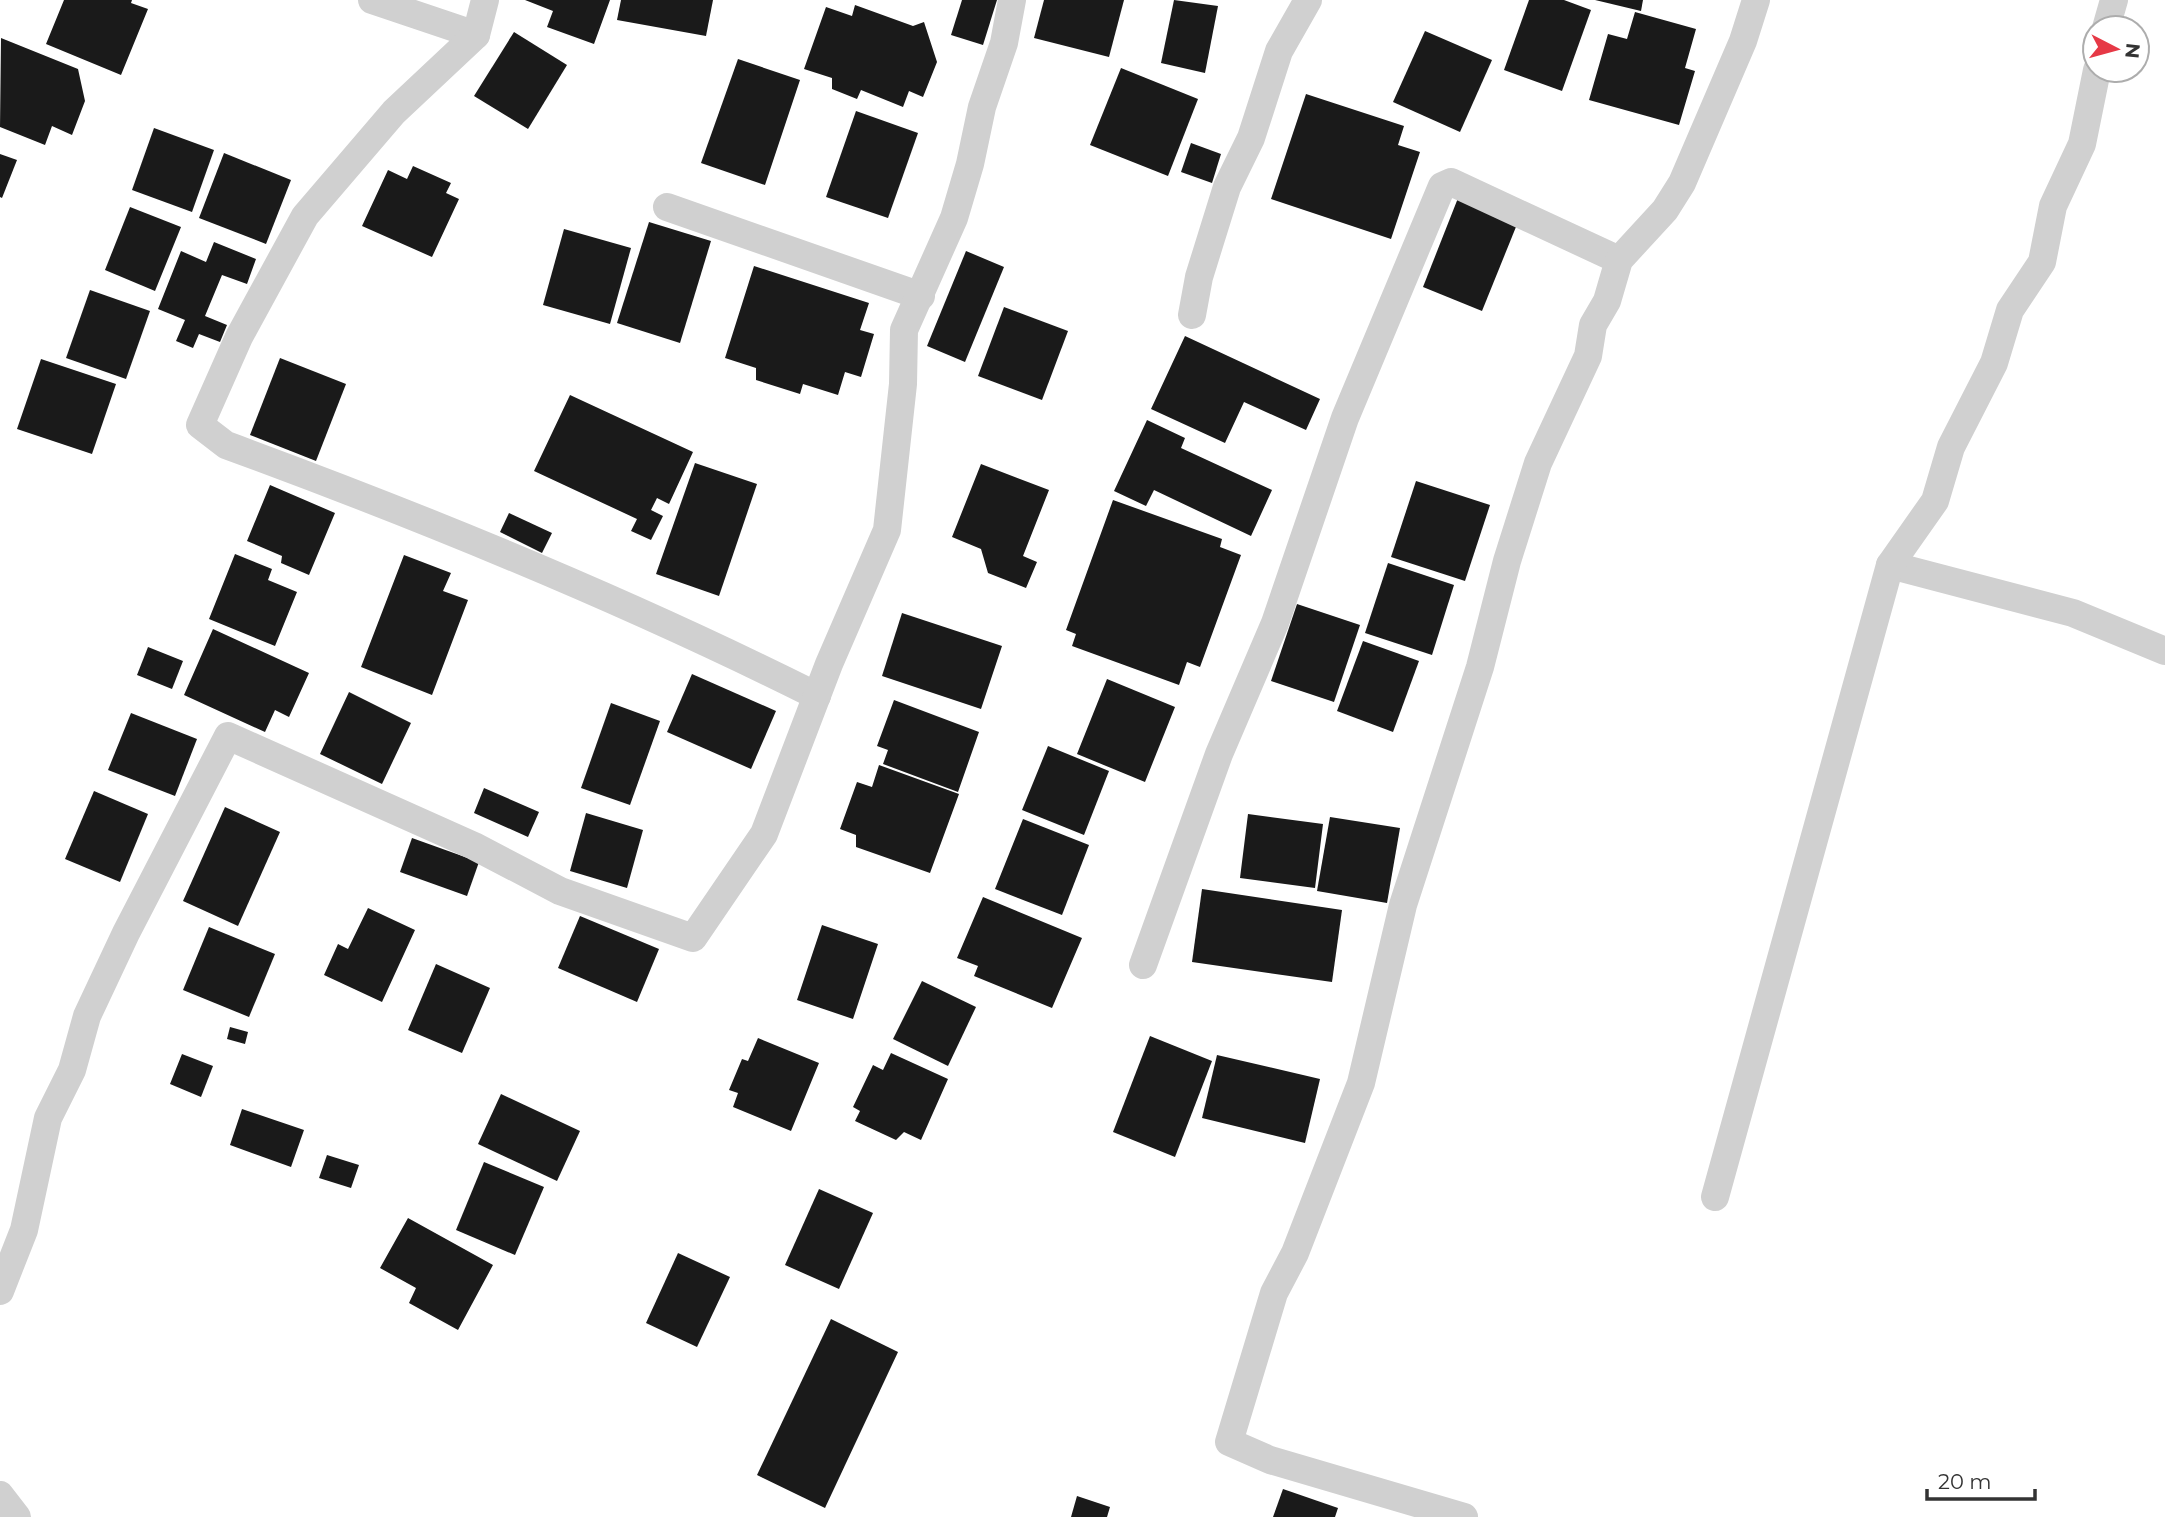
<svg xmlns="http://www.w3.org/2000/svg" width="2165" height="1517" font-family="Montserrat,sans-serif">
	<rect width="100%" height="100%" fill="#fff"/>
	<g fill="#1a1a1a">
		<polygon points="64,0 132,0 131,3 148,9 121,75 46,44"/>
		<polygon points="525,0 610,0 594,44 547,27 553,11"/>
		<polygon points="621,0 713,0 706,36 617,20"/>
		<polygon points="962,0 997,0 983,45 951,35"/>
		<polygon points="1044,0 1124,0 1109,57 1034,38"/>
		<polygon points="1174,0 1218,6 1205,73 1161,63"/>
		<polygon points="1529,0 1564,0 1591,10 1562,91 1504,70"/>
		<polygon points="1595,0 1643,0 1641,11"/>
		<polygon points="855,5 913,26 924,22 937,62 923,97 909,91 903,107 861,90 857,99 832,89 832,78 804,69 826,7 852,16"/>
		<polygon points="1635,12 1696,29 1685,68 1695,71 1679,125 1589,100 1608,34 1627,39"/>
		<polygon points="1425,31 1492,60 1460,132 1393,102"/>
		<polygon points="514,32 567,65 528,129 474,96"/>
		<polygon points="1,38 78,69 85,101 72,135 52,126 45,145 0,127"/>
		<polygon points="738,59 800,80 765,185 701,163"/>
		<polygon points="1121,68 1198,99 1168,176 1090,145"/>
		<polygon points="1306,94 1404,126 1398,145 1420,152 1391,239 1271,199"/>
		<polygon points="856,111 918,133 888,218 826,197"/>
		<polygon points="154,128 214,150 192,212 132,190"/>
		<polygon points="1191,143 1221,154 1212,183 1181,172"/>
		<polygon points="224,153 291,180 266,244 199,218"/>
		<polygon points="0,154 17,160 2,198 0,197"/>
		<polygon points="413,166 451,183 446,193 459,199 432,257 362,226 388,170 407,179"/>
		<polygon points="1460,193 1520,217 1482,311 1423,287"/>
		<polygon points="130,207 181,227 155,291 105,270"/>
		<polygon points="649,222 711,241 680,343 617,323"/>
		<polygon points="564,229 631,248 610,324 543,305"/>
		<polygon points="214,242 256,259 247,284 222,275 205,316 227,325 220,342 199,334 193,348 176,341 185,320 158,309 181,251 206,262"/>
		<polygon points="966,251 1004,267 965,362 927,346"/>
		<polygon points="754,266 869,303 860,330 874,334 861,377 845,372 838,395 803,384 800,394 756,380 756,368 725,358"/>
		<polygon points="90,290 150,311 126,379 66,358"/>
		<polygon points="1004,307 1068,331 1042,400 978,376"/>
		<polygon points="1185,336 1320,399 1306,430 1244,402 1225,443 1151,409"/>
		<polygon points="280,358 346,384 316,461 250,435"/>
		<polygon points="41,359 116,384 92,454 17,429"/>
		<polygon points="570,395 693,452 669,504 657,498 651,510 663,516 651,540 631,531 637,519 534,471"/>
		<polygon points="1147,420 1185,438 1181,448 1272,490 1251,536 1154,490 1146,506 1114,491"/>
		<polygon points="695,463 757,484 719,596 656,574"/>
		<polygon points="981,464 1049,490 1023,556 1037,562 1026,588 988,573 981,549 952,537"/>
		<polygon points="1416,481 1490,505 1465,581 1391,557"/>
		<polygon points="270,485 335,513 309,575 281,563 282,556 247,541"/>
		<polygon points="1113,500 1222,539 1220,547 1241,555 1200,667 1187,662 1179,685 1072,646 1076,634 1066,630"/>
		<polygon points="509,513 552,533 542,553 500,532"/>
		<polygon points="235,554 272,569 268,580 297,592 275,646 209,619"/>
		<polygon points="404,555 451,573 443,591 468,600 432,695 361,667"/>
		<polygon points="1388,563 1454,585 1432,655 1365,633"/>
		<polygon points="1297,604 1360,625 1334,702 1271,681"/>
		<polygon points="902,613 1002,646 981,709 882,676"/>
		<polygon points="213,629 309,673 289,717 275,710 265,732 184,695"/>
		<polygon points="1363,641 1419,661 1393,732 1337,711"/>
		<polygon points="148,647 183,661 172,689 137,675"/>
		<polygon points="692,674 776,711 751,769 667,732"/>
		<polygon points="1107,679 1175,707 1145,782 1077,754"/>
		<polygon points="349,692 411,723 382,784 320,754"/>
		<polygon points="894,700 979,732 958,792 883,764 888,750 877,746"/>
		<polygon points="611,703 660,721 630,805 581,788"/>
		<polygon points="131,713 197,739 175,796 108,770"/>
		<polygon points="1048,746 1109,771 1084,835 1022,810"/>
		<polygon points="879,765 959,794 930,873 856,847 856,835 840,829 857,782 872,787"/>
		<polygon points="484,788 539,812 528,837 474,813"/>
		<polygon points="94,791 148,814 120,882 65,859"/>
		<polygon points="225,807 280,832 238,926 183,901"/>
		<polygon points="586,813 643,830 627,888 570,871"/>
		<polygon points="1248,814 1323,824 1315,888 1240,878"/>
		<polygon points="1330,817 1400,828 1387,903 1317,891"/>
		<polygon points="1023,819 1089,845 1062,915 995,889"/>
		<polygon points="412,838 479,862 467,896 400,872"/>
		<polygon points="1202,889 1342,910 1332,982 1192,962"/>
		<polygon points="983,897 1082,938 1052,1008 974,976 978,966 957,958"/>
		<polygon points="368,908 415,930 382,1002 324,975 338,944 348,949"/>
		<polygon points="580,916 659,949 637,1002 558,968"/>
		<polygon points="822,925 878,944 853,1019 797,1000"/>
		<polygon points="209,927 275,954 249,1017 183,990"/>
		<polygon points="436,964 490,988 462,1053 408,1030"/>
		<polygon points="922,981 976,1007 948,1066 893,1039"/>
		<polygon points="230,1027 248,1032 245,1044 227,1039"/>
		<polygon points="1150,1036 1212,1061 1175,1157 1113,1132"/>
		<polygon points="758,1038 819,1063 791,1131 733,1107 738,1093 729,1090 742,1059 748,1061"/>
		<polygon points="891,1053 948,1079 921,1140 904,1132 896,1140 855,1121 860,1111 853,1107 873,1065 883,1070"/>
		<polygon points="182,1054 213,1066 201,1097 170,1084"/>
		<polygon points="1217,1055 1320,1079 1305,1143 1202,1118"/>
		<polygon points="501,1094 580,1131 557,1181 478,1144"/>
		<polygon points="242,1109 304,1130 291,1167 230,1145"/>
		<polygon points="327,1155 359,1165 351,1188 319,1178"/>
		<polygon points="484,1162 544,1187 515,1255 456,1230"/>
		<polygon points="819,1189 873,1213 839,1289 785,1265"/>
		<polygon points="408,1218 493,1265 458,1330 409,1303 416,1288 380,1268"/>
		<polygon points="678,1253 730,1277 697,1347 646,1323"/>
		<polygon points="831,1319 898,1352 825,1508 757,1475"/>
		<polygon points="1283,1489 1338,1508 1335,1517 1273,1517"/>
		<polygon points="1077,1496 1110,1507 1107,1517 1071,1517"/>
	</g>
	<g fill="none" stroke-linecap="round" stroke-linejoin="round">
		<g stroke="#d0d0d0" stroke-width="28">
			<polyline points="372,0 476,35"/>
			<path d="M485,0L476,35L394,112L305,216L239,337L200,425L226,445C428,519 625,600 817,696"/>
			<polyline points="2106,28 2114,0"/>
			<polyline points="667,207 921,296"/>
			<polyline points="1192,315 1199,277 1227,187 1251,138 1279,51 1308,0"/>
			<polyline points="1890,565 2073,613 2165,651"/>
			<polyline points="1143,965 1219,754 1275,623 1345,418 1442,186 1451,182 1619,260"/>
			<polyline points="1715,1197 1890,565 1935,501 1951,447 1994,363 2010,310 2042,262 2053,206 2082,144 2097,70"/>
			<polyline points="0,1291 24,1230 48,1118 72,1070 87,1016 126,933 228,736 474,846 560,891 693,938 764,834 829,664 887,530 903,384 904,330 954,218 970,164 982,107 1004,43 1012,0"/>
			<polyline points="0,1495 17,1517"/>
			<polyline points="1464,1517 1270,1460 1229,1442 1274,1293 1295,1253 1361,1083 1403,905 1480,667 1507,561 1538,463 1588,356 1593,325 1607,301 1619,260 1665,210 1682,183 1743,41 1756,0"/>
		</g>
	</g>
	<g transform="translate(2116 49) rotate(96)"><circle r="33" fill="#ffffff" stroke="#adadad" stroke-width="2"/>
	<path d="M0-5L12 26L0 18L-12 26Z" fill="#e63946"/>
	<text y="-10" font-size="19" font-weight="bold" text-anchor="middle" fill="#333333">N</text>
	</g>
	<path d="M1927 1489v10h108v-10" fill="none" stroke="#333333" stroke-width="3.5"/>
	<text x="1938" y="1489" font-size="21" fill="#333333" stroke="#ffffff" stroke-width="5" paint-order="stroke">20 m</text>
</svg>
